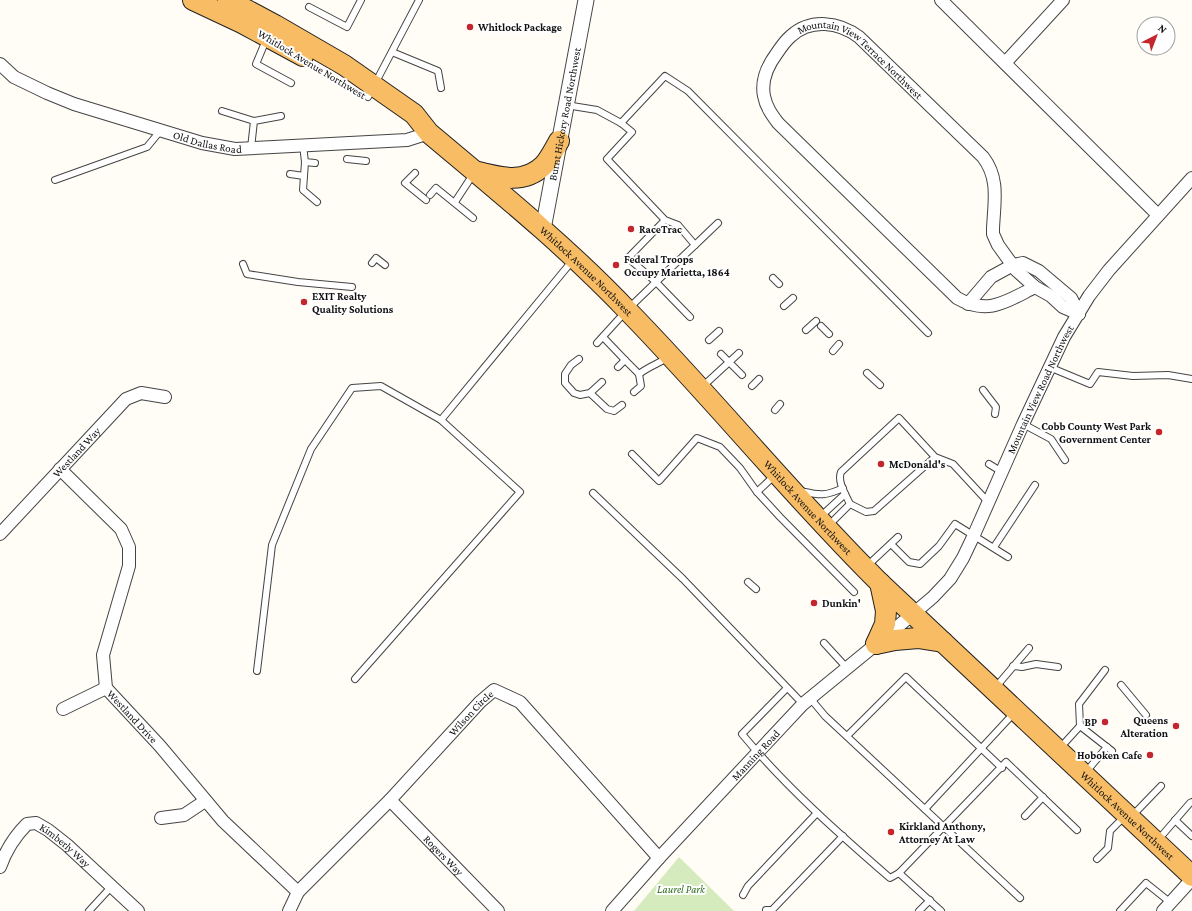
<svg xmlns="http://www.w3.org/2000/svg" width="1192" height="911" font-family="'Crimson Pro',serif">
	<rect width="100%" height="100%" fill="#fffdf5"/>
	<polygon fill="#d5ebbd" points="679,857 734,911 634,911"/>
	<g fill="none" stroke-linecap="round" stroke-linejoin="round">
		<defs>
			<g id="service">
				<polyline points="309,7 347,27 361,0"/>
				<polyline points="266,40 256,64 291,83"/>
				<polyline points="392,52 438,71 441,88"/>
				<polyline points="368,97 419,0"/>
				<polyline points="566,105 597,110 621,123 632,132 607,159 665,220 678,225 695,245 656,282 628,258 665,220"/>
				<polyline points="222,111 254,121"/>
				<polyline points="621,123 665,76 688,91 928,333"/>
				<polyline points="303,145 305,162 315,163"/>
				<polyline points="251,148 254,121 281,116"/>
				<polyline points="347,159 366,161"/>
				<polyline points="305,162 303,190 317,202"/>
				<polyline points="415,173 405,183 426,200"/>
				<polyline points="290,174 304,176"/>
				<polyline points="55,180 147,147 161,130"/>
				<polyline points="430,195 436,188 473,218"/>
				<polyline points="455,202 474,173"/>
				<polyline points="695,245 718,223"/>
				<polyline points="372,263 376,258 385,265"/>
				<polyline points="243,264 247,274 298,282 352,287"/>
				<polyline points="773,278 779,284"/>
				<polyline points="784,306 793,298"/>
				<polyline points="821,326 829,334"/>
				<polyline points="806,330 816,321"/>
				<polyline points="603,337 625,360"/>
				<polyline points="709,340 719,331"/>
				<polyline points="597,343 627,310 656,282 690,317"/>
				<polyline points="833,351 839,344"/>
				<polyline points="721,354 742,375"/>
				<polyline points="579,359 571,365 565,374 565,383 574,393 580,395 590,393 602,382"/>
				<polyline points="618,367 625,360 639,374 641,386 634,392"/>
				<polyline points="1049,367 1090,384 1098,372 1133,376 1168,375 1192,379"/>
				<polyline points="867,373 880,385"/>
				<path d="M639,374C648,367 659,363 669,357"/>
				<polyline points="752,386 759,379"/>
				<polyline points="702,387 739,353"/>
				<polyline points="983,390 996,407 995,414"/>
				<polyline points="590,393 607,409 614,411 622,405"/>
				<polyline points="775,410 780,404"/>
				<polyline points="1023,424 1051,439 1065,460"/>
				<polyline points="632,454 659,481 697,438 720,447 740,468 757,492 780,517 854,592"/>
				<path d="M935,457L874,511L866,512L850,504C846,495 837,482 841,472L899,418L935,457L953,464L989,503"/>
				<polyline points="989,464 1002,472"/>
				<path d="M800,491C819,495 824,497 843,488"/>
				<polyline points="757,492 775,475"/>
				<polyline points="593,493 683,579 803,704"/>
				<polyline points="820,517 845,494"/>
				<polyline points="828,526 850,504"/>
				<polyline points="891,544 909,562 920,564 939,546 955,524 1008,557"/>
				<polyline points="994,547 1035,485"/>
				<polyline points="867,566 898,537"/>
				<polyline points="748,582 756,589"/>
				<polyline points="824,643 846,667"/>
				<polyline points="1013,666 1022,667 1036,664 1058,667"/>
				<polyline points="257,671 272,545 311,449 352,388 381,386 441,420 573,260"/>
				<polyline points="355,679 520,492 441,420"/>
				<polyline points="1121,685 1146,715"/>
				<path d="M787,688L742,734C786,787 838,833 890,878L899,873L1006,762L1077,830"/>
				<polyline points="995,688 1029,648"/>
				<polyline points="810,698 825,716 1020,898"/>
				<polyline points="1080,726 1112,751"/>
				<polyline points="847,736 906,677 1002,768"/>
				<polyline points="1060,748 1080,726 1079,704 1105,670"/>
				<polyline points="1086,772 1107,747"/>
				<polyline points="925,809 1015,712"/>
				<polyline points="1025,816 1043,797"/>
				<polyline points="1132,816 1161,786"/>
				<polyline points="1175,820 1192,836"/>
				<polyline points="1158,840 1190,803 1192,802"/>
				<polyline points="1097,859 1108,848 1110,831 1125,816"/>
				<polyline points="899,873 941,911"/>
				<polyline points="743,895 748,886 817,813"/>
				<polyline points="766,910 772,910 843,836"/>
				<polyline points="89,911 112,886"/>
				<polyline points="919,911 930,900"/>
				<polyline points="1120,911 1146,883 1171,903"/>
			</g>
			<g id="minor">
				<polyline points="941,0 1158,215"/>
				<polyline points="1005,63 1063,0"/>
				<path id="s1" d="M0,64L14,77L47,93L74,104L202,143L235,149L407,140L429,133"/>
				<path id="s2" d="M1035,287C1007,301 988,316 957,298L778,123C772,115 766,107 764,96C761,81 768,65 777,53C781,47 785,41 791,36C811,18 839,22 859,37L983,157C1000,179 994,203 993,229V234L998,245L1016,270L1035,287L1051,296L1063,307L1079,314"/>
				<polyline points="968,304 991,277 1013,265 1023,263 1039,271 1071,298 1079,314"/>
				<path id="s3" d="M60,469L121,529L129,547V566L103,655L106,688L160,746L223,821L298,892"/>
				<path id="s4" d="M0,534L126,399L141,393L165,397"/>
				<polyline points="63,709 106,688"/>
				<path id="s5" d="M390,800L498,911"/>
				<polyline points="161,818 184,815 205,801"/>
				<path id="s6" d="M0,867C6,850 14,837 27,824L36,823L48,830L67,845L138,911"/>
				<path id="s7" d="M289,911L298,892L390,800L480,702L494,690L520,702L659,858"/>
				<path id="s8" d="M612,911L659,858L803,704L913,614L933,597L950,579L963,558L973,537L1023,424L1064,337L1089,296L1109,270L1192,178"/>
				<polyline points="1163,911 1192,879"/>
			</g>
			<g id="tertiary">
				<path id="s9" d="M543,229L586,0"/>
			</g>
			<g id="trunk">
				<polyline points="193,0 242,23 303,56"/>
				<path id="s10" d="M228,0L275,25L344,65L414,114L429,133C497,190 566,246 627,310C714,399 792,496 880,583L1192,876"/>
				<path d="M478,172C501,178 525,184 544,165C550,158 555,148 559,141"/>
				<polyline points="876,644 895,640 918,638 943,642"/>
				<polyline points="876,644 885,624 886,611 880,583"/>
			</g>
		</defs>
		<use href="#service" stroke="#444" stroke-width="8"/>
		<use href="#minor" stroke="#444" stroke-width="14"/>
		<use href="#tertiary" stroke="#444" stroke-width="17"/>
		<use href="#trunk" stroke="#222" stroke-width="22"/>
		<use href="#service" stroke="#fff" stroke-width="6"/>
		<use href="#minor" stroke="#fff" stroke-width="12"/>
		<use href="#tertiary" stroke="#fff" stroke-width="15"/>
		<use href="#trunk" stroke="#f7bc64" stroke-width="20"/>
	</g>
	<g fill="#c4262e" stroke="#fff" stroke-width="1.5">
		<circle cx="470" cy="27" r="4"/>
		<circle cx="631" cy="229" r="4"/>
		<circle cx="616" cy="265" r="4"/>
		<circle cx="304" cy="302" r="4"/>
		<circle cx="1159" cy="432" r="4"/>
		<circle cx="881" cy="464" r="4"/>
		<circle cx="814" cy="603" r="4"/>
		<circle cx="1105" cy="722" r="4"/>
		<circle cx="1176" cy="726" r="4"/>
		<circle cx="1150" cy="755" r="4"/>
		<circle cx="891" cy="832" r="4"/>
	</g>
	<g text-anchor="middle" stroke-width="4" stroke-linejoin="round" paint-order="stroke">
		<g font-size="11" font-weight="bold" fill="#111" stroke="#fff" text-anchor="start">
			<text x="478" y="31">Whitlock Package</text>
			<text x="639" y="233">RaceTrac</text>
			<text x="624" y="263">Federal Troops<tspan x="624" dy="13">Occupy Marietta, 1864</tspan></text>
			<text x="312" y="300">EXIT Realty<tspan x="312" dy="13">Quality Solutions</tspan></text>
			<text x="1151" y="430" text-anchor="end">Cobb County West Park<tspan x="1151" dy="13">Government Center</tspan></text>
			<text x="889" y="468">McDonald's</text>
			<text x="822" y="607">Dunkin'</text>
			<text x="1168" y="724" text-anchor="end">Queens<tspan x="1168" dy="13">Alteration</tspan></text>
			<text x="1097" y="726" text-anchor="end">BP</text>
			<text x="1142" y="759" text-anchor="end">Hoboken Cafe</text>
			<text x="899" y="830">Kirkland Anthony,<tspan x="899" dy="13">Attorney At Law</tspan></text>
		</g>
		<g font-size="11" fill="#111" stroke="#fff">
			<text transform="translate(312 64) rotate(31)" y="4">Whitlock Avenue Northwest</text>
			<text dy="4" stroke="none"><textPath href="#s2" startOffset="517">Mountain View Terrace Northwest</textPath></text>
			<text dy="4" stroke="none"><textPath href="#s9" startOffset="117">Burnt Hickory Road Northwest</textPath></text>
			<text dy="4" stroke="none"><textPath href="#s1" startOffset="224">Old Dallas Road</textPath></text>
			<text dy="4" stroke="none"><textPath href="#s10" startOffset="452">Whitlock Avenue Northwest</textPath></text>
			<text dy="4" stroke="none"><textPath href="#s8" startOffset="685">Mountain View Road Northwest</textPath></text>
			<text dy="4" stroke="none"><textPath href="#s4" startOffset="112">Westland Way</textPath></text>
			<text dy="4" stroke="none"><textPath href="#s10" startOffset="776">Whitlock Avenue Northwest</textPath></text>
			<text dy="4" stroke="none"><textPath href="#s7" startOffset="270">Wilson Circle</textPath></text>
			<text dy="4" stroke="none"><textPath href="#s3" startOffset="289">Westland Drive</textPath></text>
			<text dy="4" stroke="none"><textPath href="#s8" startOffset="212">Manning Road</textPath></text>
			<text dy="4" stroke="none"><textPath href="#s10" startOffset="1220">Whitlock Avenue Northwest</textPath></text>
			<text dy="4" stroke="none"><textPath href="#s6" startOffset="97">Kimberly Way</textPath></text>
			<text dy="4" stroke="none"><textPath href="#s5" startOffset="77">Rogers Way</textPath></text>
		</g>
		<g font-size="11" font-style="italic" fill="#2f6b1f" stroke="#fff">
			<text x="681" y="893">Laurel Park</text>
		</g>
	</g>
	<g transform="translate(1156 36) rotate(42)"><circle r="19" fill="#ffffff" stroke="#a0a0a0"/>
	<path d="M0-3L7 15L0 10L-7 15Z" fill="#c4262e"/>
	<text y="-6" font-size="11" font-weight="bold" text-anchor="middle" fill="#111111">N</text>
	</g>
</svg>
